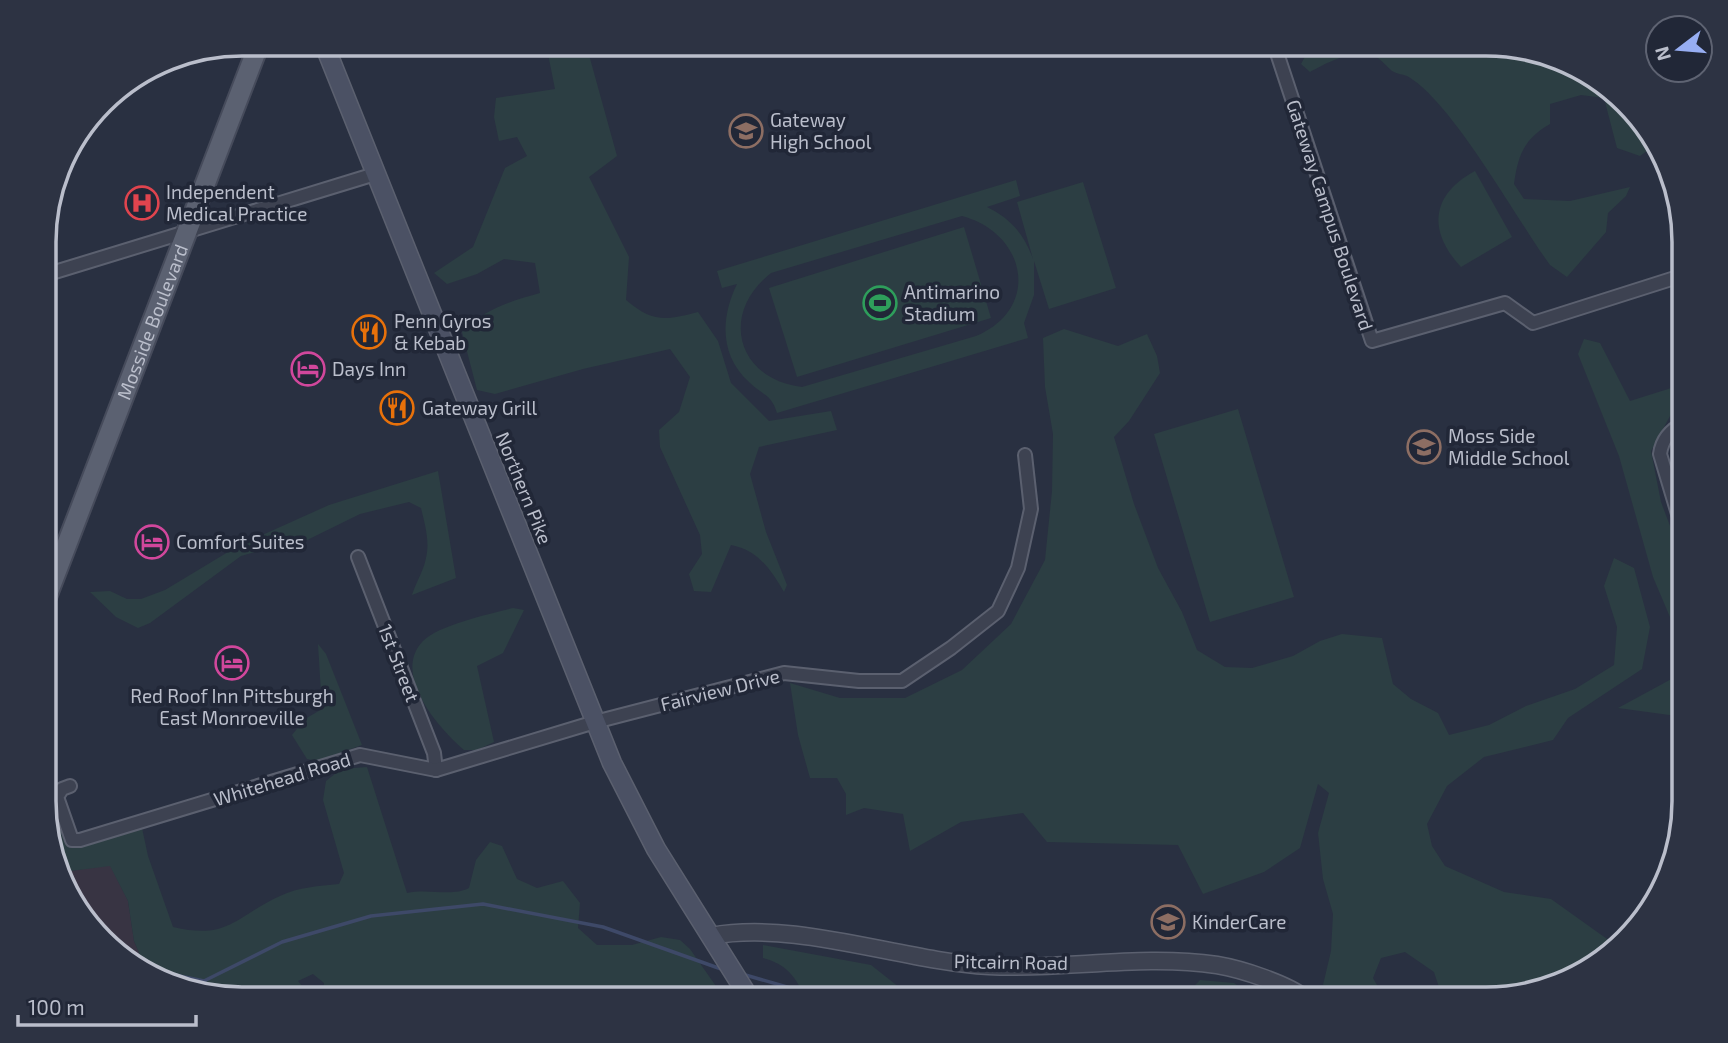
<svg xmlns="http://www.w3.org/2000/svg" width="1728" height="1043" font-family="'Exo 2',sans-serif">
	<rect width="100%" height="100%" fill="#293041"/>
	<polygon fill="#383443" points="110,865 128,901 134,941 148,974 143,972 77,911 63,872"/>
	<g fill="#2c3e43" fill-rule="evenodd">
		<path d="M546,44H586L617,156L589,177L629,257L626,300C652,322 665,321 698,312L718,341L731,383L769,421L831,411L837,430L759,447L750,474L766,532L787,585L784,592C771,570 758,550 731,545L711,592L694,591L689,574L702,554L700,535L660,447L659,430L679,412L690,377L670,349L583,369L495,394L477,390L462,332C485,309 508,302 540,293L535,263L504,259L477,274L447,284L434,273L473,247L505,168L527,156L517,137L499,141L494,117L496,98L555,89Z"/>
		<path d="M1333,44H1486L1585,71L1658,143L1640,156L1617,148L1604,98L1581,95L1550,104V124C1524,139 1518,155 1514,184L1524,199L1570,201L1630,187L1626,196L1608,213L1606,232L1567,277L1550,265C1517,220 1452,101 1407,76C1402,74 1397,74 1392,71C1387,67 1382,60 1376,57C1355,47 1327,63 1310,72L1301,64L1307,53Z"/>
		<path d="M1475,171L1512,237L1461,267C1428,232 1430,195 1475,171Z"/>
		<path d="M1016,180L1020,196L987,207C1010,218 1024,234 1033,259L1017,202L1083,182L1116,288L1049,309L1034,261V295L1024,323L1028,338L777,413C771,393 763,396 749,382C719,355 721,317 737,284L722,288L717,271ZM962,216C1026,233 1042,308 976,336L802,387C737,379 719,314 771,273Z"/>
		<polygon points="964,227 991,318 797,377 769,288"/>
		<polygon points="1064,329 1118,346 1147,334 1157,356 1160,373 1129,421 1114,437 1134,504 1158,568 1182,612 1197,650 1225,667 1252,668 1293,656 1320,641 1342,634 1382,638 1393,684 1411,699 1438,713 1449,735 1489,725 1526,706 1575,689 1614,665 1617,627 1604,586 1614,558 1634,568 1650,627 1642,669 1568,718 1553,740 1484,757 1447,786 1427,824 1432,846 1445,866 1504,892 1551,899 1614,944 1585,972 1498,999 1443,999 1434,972 1405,952 1381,958 1373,978 1385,999 1359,998 1323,985 1331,951 1333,914 1323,879 1318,833 1329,793 1318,784 1300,848 1264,872 1203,894 1178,845 1047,842 1023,813 961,822 910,851 903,814 864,808 846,815 846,794 837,778 810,778 798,735 790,683 840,698 905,698 962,670 1011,624 1045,560 1052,491 1053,434 1045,387 1043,338"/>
		<polygon points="1584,339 1600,343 1630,401 1684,384 1684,410 1670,416 1651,451 1661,502 1684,563 1684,717 1618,708 1677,676 1678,636 1653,577 1619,456 1578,354"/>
		<polygon points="1238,409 1294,597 1210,622 1154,434"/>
		<path d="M438,471L456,578L412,595C416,582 424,570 426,558C430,541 425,525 421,508L409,502L360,514L295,546L270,548L241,556L150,623L138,628L116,617L90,592L110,591L127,599H141L165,590L238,546L329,505Z"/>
		<path d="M513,608L524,610L503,653L477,666L494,742L477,750H464C439,729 391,674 423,641C439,625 490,614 513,608Z"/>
		<polygon points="318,644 326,654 362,745 317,761 307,759 292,735 305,719 322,709"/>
		<path d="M367,767L407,893C428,888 452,897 469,888L476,860L490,842L502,846L517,879L537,888L563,881L580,903L578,928L597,945H632L661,937L680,940L690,949L725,999H323L324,983L313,974L298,981L307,992C249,1008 204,989 148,974L134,941L128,901L110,866L63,872L45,826V799L68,846L142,828L148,856L173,927C229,940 234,917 280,896C299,887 319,886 339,884L344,873L323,800L326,781L341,769Z"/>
		<path d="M763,945L871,965L914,999H805C797,977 786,964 763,958Z"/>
		<polygon points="1200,980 1234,983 1255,999 1182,999"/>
	</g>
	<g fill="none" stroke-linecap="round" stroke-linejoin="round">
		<g stroke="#3e4968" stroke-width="3.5">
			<polyline points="145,969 204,981 282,942 371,916 483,904 603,927 724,970"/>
			<polyline points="742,974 829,999"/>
		</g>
		<defs>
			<g id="minor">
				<polyline points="1274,44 1372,341 1505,303 1533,323 1684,275"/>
				<polyline points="45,275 375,174"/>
				<path d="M1684,423C1670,430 1662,439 1660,454L1684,534"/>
				<polyline points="358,557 434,753 436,770"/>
				<polyline points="70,786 62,789 57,797 72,840 80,840 360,755 436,770 595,722 784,673 859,681 902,681 951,648 998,611 1018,568 1031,509 1025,455"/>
			</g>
			<path id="tertiary" d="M711,936C798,920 900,961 989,966C1065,970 1141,954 1217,965C1241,969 1288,984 1306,999"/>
			<polyline id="secondary" points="324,44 612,763 656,849 750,999"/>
			<g id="primary">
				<path id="s1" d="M45,601L259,44"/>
			</g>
		</defs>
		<use href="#minor" stroke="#5b606f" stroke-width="16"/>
		<use href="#tertiary" stroke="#5b606f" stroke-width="19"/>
		<use href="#secondary" stroke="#5b606f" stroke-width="21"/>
		<use href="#primary" stroke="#464b5b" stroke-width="23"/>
		<use href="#minor" stroke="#3d4251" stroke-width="12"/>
		<use href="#tertiary" stroke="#3d4251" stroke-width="16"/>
		<use href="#secondary" stroke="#4b5164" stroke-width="18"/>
		<use href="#primary" stroke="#5b6171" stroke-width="19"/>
	</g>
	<defs>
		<symbol id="school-ring" viewBox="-11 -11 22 22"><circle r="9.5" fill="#212737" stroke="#8d6e63" stroke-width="1.5"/><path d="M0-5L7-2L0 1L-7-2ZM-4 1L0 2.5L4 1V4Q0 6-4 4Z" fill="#8d6e63"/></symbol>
		<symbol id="hospital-ring" viewBox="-11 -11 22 22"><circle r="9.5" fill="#212737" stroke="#e0444e" stroke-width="1.5"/><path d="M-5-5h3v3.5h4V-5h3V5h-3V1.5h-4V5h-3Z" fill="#e0444e"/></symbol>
		<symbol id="stadium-ring" viewBox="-11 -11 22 22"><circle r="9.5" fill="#212737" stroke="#2e9e5b" stroke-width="1.5"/><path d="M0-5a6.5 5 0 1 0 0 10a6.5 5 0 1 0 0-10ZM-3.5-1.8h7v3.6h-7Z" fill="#2e9e5b"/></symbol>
		<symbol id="restaurant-ring" viewBox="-11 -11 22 22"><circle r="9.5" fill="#212737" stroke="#e8710a" stroke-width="1.5"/><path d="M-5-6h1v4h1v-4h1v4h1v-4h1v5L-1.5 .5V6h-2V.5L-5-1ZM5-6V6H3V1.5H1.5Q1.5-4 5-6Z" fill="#e8710a"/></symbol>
		<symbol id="hotel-ring" viewBox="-11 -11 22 22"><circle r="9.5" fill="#212737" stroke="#d1479c" stroke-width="1.5"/><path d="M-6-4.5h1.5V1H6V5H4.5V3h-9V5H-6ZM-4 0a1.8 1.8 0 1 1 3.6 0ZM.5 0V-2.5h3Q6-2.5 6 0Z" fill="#d1479c"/></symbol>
	</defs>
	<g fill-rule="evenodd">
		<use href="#school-ring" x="727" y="112" width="38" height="38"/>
		<use href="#hospital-ring" x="123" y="184" width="38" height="38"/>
		<use href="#stadium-ring" x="861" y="284" width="38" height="38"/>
		<use href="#restaurant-ring" x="350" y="313" width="38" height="38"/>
		<use href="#hotel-ring" x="289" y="350" width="38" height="38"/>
		<use href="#restaurant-ring" x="378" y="389" width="38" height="38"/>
		<use href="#school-ring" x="1405" y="428" width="38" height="38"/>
		<use href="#hotel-ring" x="133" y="523" width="38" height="38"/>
		<use href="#hotel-ring" x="213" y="644" width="38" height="38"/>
		<use href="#school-ring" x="1149" y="903" width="38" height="38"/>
	</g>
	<g text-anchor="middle" stroke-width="7" stroke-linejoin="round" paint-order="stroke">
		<g font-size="19" fill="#babecb" stroke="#212737" text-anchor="start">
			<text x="770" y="127">Gateway<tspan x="770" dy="22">High School</tspan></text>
			<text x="166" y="199">Independent<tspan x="166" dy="22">Medical Practice</tspan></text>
			<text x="904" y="299">Antimarino<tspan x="904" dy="22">Stadium</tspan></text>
			<text x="394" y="328">Penn Gyros<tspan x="394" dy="22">&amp; Kebab</tspan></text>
			<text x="332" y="376">Days Inn</text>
			<text x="422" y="415">Gateway Grill</text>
			<text x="1448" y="443">Moss Side<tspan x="1448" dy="22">Middle School</tspan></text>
			<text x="176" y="549">Comfort Suites</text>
			<text x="232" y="703" text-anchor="middle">Red Roof Inn Pittsburgh<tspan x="232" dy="22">East Monroeville</tspan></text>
			<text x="1192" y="929">KinderCare</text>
		</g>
		<g font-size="19" fill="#babecb" stroke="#212737">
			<text transform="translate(1330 215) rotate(72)" y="7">Gateway Campus Boulevard</text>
			<text dy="7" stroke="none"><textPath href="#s1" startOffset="299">Mosside Boulevard</textPath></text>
			<text transform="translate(524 488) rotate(68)" y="7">Northern Pike</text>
			<text transform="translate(399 663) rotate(69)" y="7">1st Street</text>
			<text transform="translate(720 690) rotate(-14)" y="7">Fairview Drive</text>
			<text transform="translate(282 779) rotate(-17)" y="7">Whitehead Road</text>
			<text transform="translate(1011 962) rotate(1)" y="7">Pitcairn Road</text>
		</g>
	</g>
	<path d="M0 0H1728V1043H0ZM242 56H1486A186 186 0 0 1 1672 242V801A186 186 0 0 1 1486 987H242A186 186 0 0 1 56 801V242A186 186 0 0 1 242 56Z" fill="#2d3343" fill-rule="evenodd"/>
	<path fill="none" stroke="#babecb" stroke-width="3.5" d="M242 56H1486A186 186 0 0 1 1672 242V801A186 186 0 0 1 1486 987H242A186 186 0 0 1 56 801V242A186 186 0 0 1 242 56Z"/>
	<g transform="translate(1679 49) rotate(254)"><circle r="33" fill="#212737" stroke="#5e6372" stroke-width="2"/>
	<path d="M0-5L12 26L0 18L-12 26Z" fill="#97aef3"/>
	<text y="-10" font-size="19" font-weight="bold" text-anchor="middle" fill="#babecb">N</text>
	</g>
	<path d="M18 1015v10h178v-10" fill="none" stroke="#babecb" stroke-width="3.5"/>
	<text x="28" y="1015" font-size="21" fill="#babecb" stroke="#212737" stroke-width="5" paint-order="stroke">100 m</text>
</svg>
